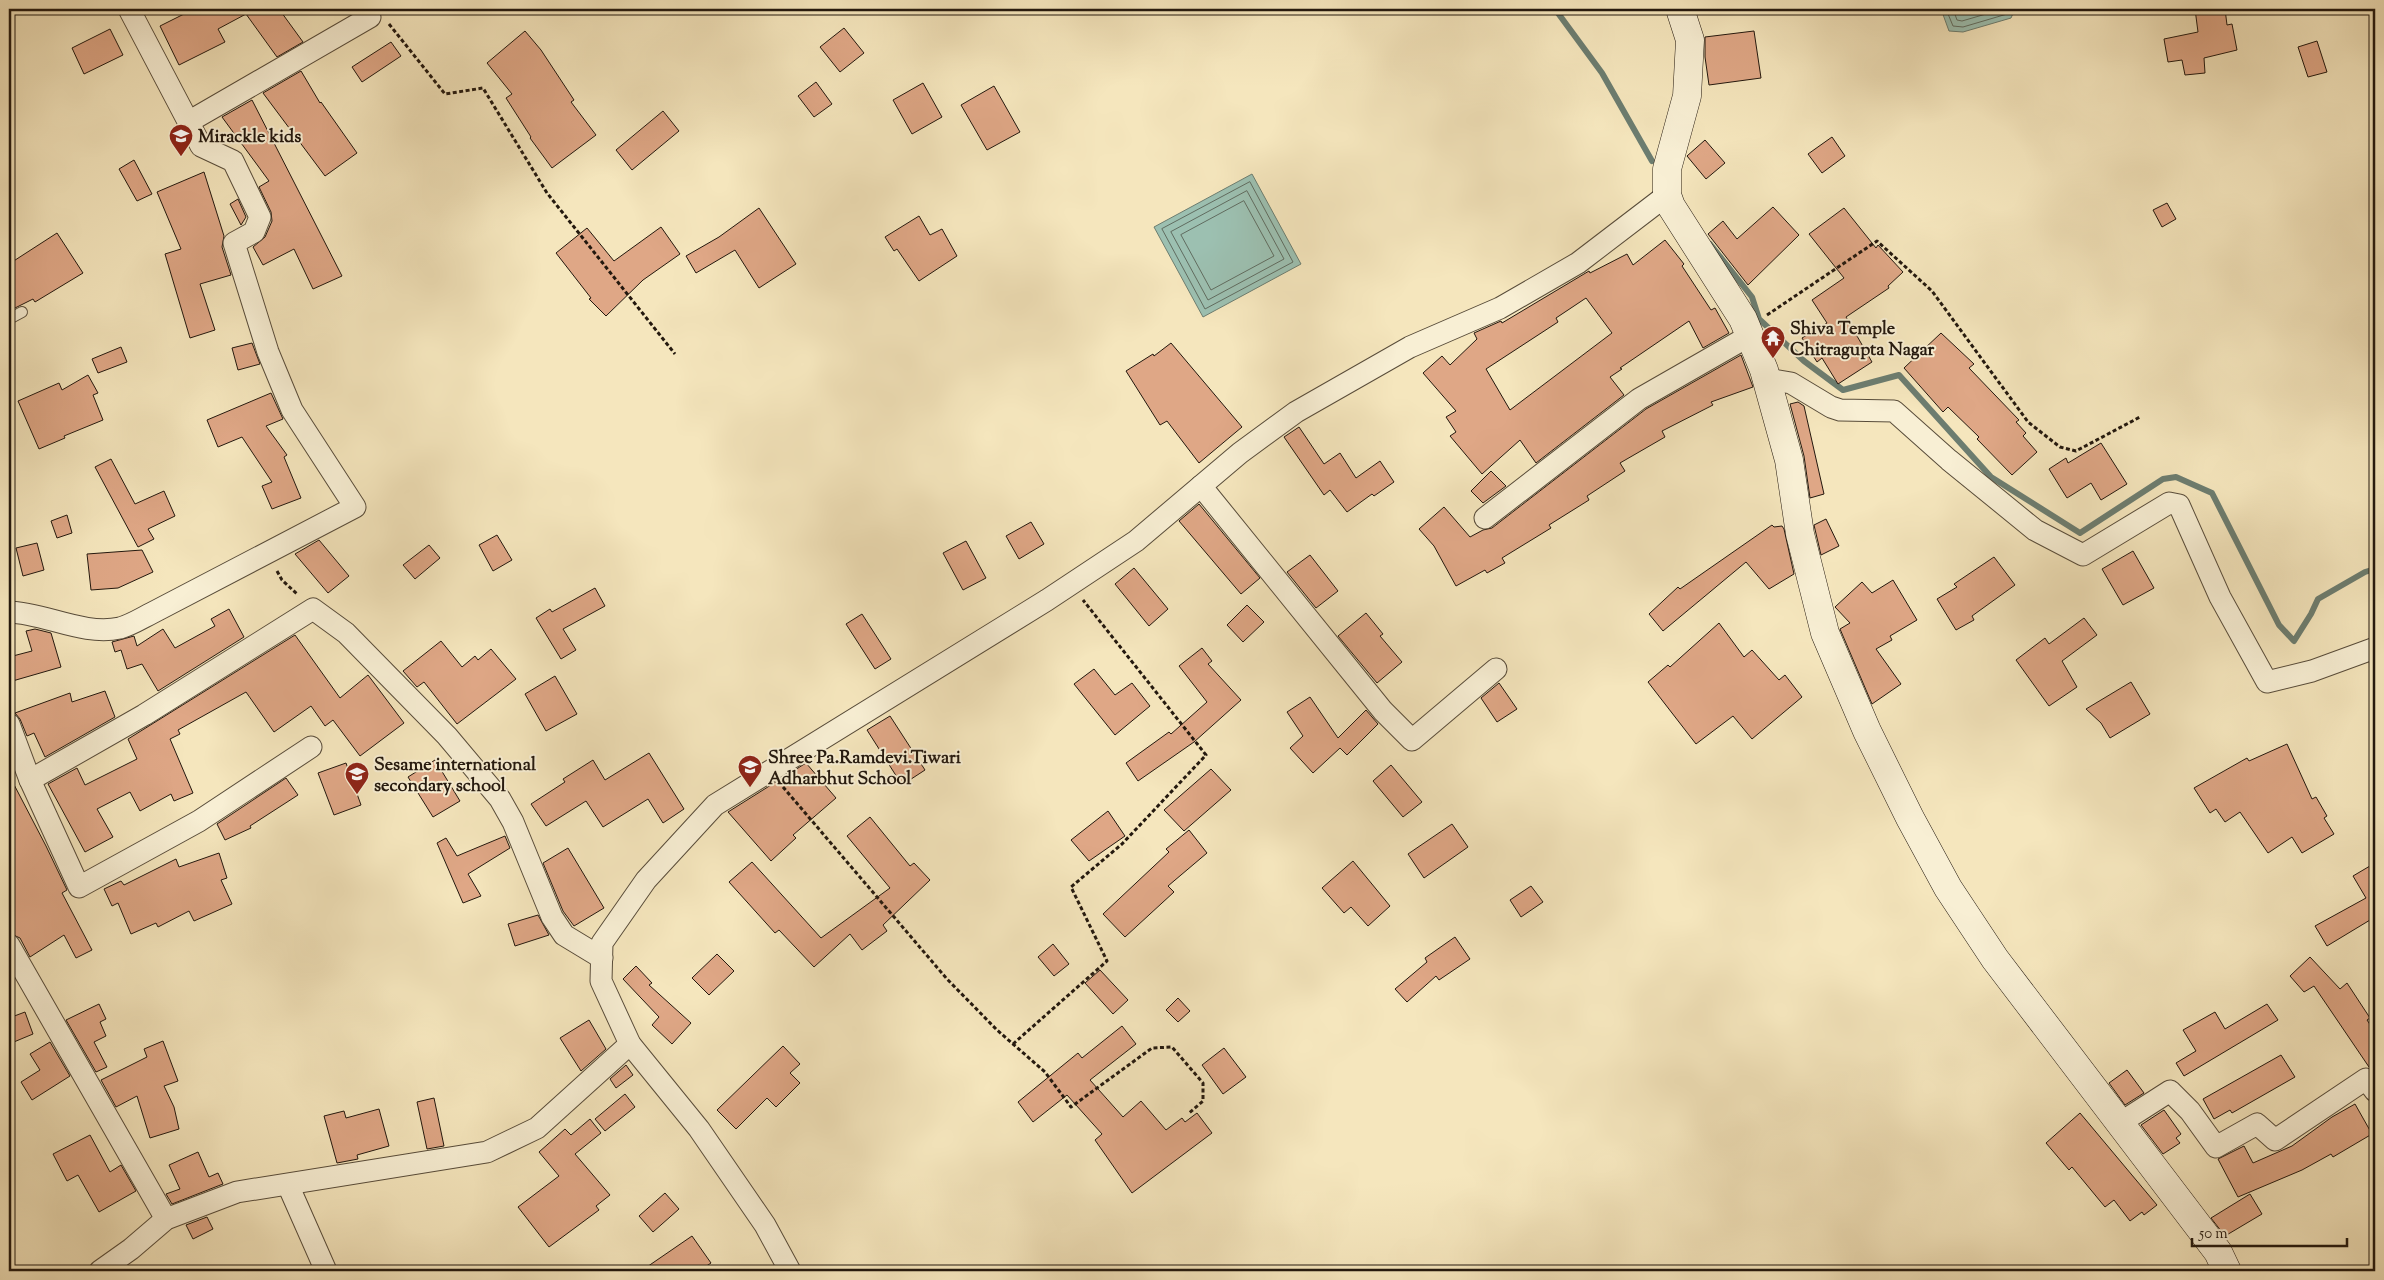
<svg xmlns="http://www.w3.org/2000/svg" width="2384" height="1280" font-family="'Sorts Mill Goudy',serif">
	<rect width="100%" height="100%" fill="#f5e6bd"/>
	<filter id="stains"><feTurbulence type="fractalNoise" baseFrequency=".004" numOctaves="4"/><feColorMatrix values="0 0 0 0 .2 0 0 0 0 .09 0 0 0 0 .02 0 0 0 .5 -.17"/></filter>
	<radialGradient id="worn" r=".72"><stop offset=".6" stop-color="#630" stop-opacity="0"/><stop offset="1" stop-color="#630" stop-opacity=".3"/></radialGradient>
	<g fill="#9cc0b1" stroke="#6c7d70">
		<polygon points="1941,9 2015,9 2011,18 1963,32 1949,31"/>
		<polygon points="1252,174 1301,264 1203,317 1154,227"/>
	</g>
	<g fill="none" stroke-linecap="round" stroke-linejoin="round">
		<g stroke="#606c60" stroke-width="1">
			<polyline points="1946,9 1953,26 1963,27 2007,14 2010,9"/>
			<polyline points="1953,9 1957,20 1962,21 2003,9"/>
			<polygon points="1250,182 1293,262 1205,309 1162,229"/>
			<polygon points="1247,191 1284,259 1208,300 1171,232"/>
			<polygon points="1244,201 1274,256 1211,290 1181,235"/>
		</g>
		<g stroke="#6c7d70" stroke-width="6">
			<polyline points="1555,9 1602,73 1652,161"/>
			<polyline points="1710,244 1752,297 1759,319 1804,361 1843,390 1899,375 1991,477 2080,533 2163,479 2176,477 2212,493 2279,625 2294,641 2311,614 2318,599 2365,572 2375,569"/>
		</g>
	</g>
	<g fill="#dfa786" stroke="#23180e" fill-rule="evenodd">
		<polygon points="194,9 279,9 303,42 277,57 246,14 218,29 225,42 179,65 160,26"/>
		<polygon points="2195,9 2225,9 2227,25 2232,24 2237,50 2204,58 2205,73 2185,75 2182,60 2168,62 2164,39 2198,32"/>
		<polygon points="844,28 864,53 840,72 820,47"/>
		<polygon points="110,29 123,55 84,74 72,48"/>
		<polygon points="525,31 541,50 574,100 571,102 596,135 552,168 530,138 531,137 506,98 512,94 487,63"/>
		<polygon points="1754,31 1761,78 1709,85 1705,57 1705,37"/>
		<polygon points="2317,41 2327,72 2308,77 2298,47"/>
		<polygon points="391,42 401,56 362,82 352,67"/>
		<polygon points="301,71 320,103 321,102 357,153 325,176 263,93"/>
		<polygon points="816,82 832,104 814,117 798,96"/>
		<polygon points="923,83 942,117 912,134 893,100"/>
		<polygon points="994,86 1020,132 987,150 961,105"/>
		<polygon points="252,100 342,276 313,289 294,249 263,265 253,247 265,237 272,221 271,212 259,187 269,181 222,117"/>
		<polygon points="663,111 679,131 632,170 616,150"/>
		<polygon points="1832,137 1845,156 1822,173 1808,154"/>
		<polygon points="1705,140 1725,163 1706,179 1687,156"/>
		<polygon points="134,160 152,194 137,201 119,169"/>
		<polygon points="204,172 224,236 222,247 231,275 200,284 215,330 190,338 165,254 181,249 157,192"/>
		<polygon points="238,199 246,217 241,225 230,204"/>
		<polygon points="2167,203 2176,219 2162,227 2153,210"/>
		<polygon points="1773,207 1799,235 1748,285 1708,234 1723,221 1737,239"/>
		<polygon points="759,208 796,264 759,288 735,250 696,273 686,256 719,237"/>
		<polygon points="1844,208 1876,248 1878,245 1903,272 1888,286 1889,288 1846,317 1872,362 1838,384 1822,358 1817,362 1802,338 1827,323 1812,300 1844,278 1809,234"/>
		<polygon points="919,216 930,235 942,229 957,256 919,281 897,249 894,251 885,237"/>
		<polygon points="661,227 680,254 643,280 606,316 589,299 591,298 556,253 587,228 614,261"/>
		<polygon points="57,233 83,273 35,302 33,299 9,311 9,264"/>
		<path d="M1665,240L1684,264L1682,266L1711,310L1715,308L1729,333L1703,348L1689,321L1620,368L1622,369L1610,377L1624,395L1536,463L1520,440L1482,474L1450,436L1456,432L1446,417L1456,411L1423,373L1442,356L1450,365L1477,339L1474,333L1501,321L1502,323L1589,271L1590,273L1627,254L1633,265ZM1586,298L1612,333L1510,410L1486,369L1558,322L1556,318Z"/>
		<polygon points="1941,333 1974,364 1969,368 2019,420 2016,422 2026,433 2023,436 2037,452 2012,475 1977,439 1979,437 1948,407 1943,412 1904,368"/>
		<polygon points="252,343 260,364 238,370 232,348"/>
		<polygon points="1171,343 1242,427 1199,463 1167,421 1160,425 1126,371 1153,354 1154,356"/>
		<polygon points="121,347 127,362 98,373 92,359"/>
		<polygon points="1741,355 1753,387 1711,402 1713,405 1662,431 1665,437 1620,463 1625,471 1587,496 1589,500 1549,525 1551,528 1502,558 1505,563 1487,573 1485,570 1456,586 1434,546 1419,529 1444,507 1470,537 1483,530 1492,528 1646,409"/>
		<polygon points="88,375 98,393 93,395 103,420 64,436 65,438 39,449 18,401 59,383 62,390"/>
		<polygon points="271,393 283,419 266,426 287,455 284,457 301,498 272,509 262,486 272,482 242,437 218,447 207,420"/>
		<polygon points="1798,402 1804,406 1824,494 1810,498 1804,456 1790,404"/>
		<polygon points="1299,427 1324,464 1340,453 1356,478 1380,461 1394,482 1374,496 1372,494 1347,512 1330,490 1324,495 1284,437"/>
		<polygon points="2101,443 2127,484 2101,500 2091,483 2067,498 2049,469 2066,458 2068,463"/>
		<polygon points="111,459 135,504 164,491 175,516 148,529 154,539 138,547 95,467"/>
		<polygon points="1491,471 1506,486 1483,503 1471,491"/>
		<polygon points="1199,504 1260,578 1241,594 1179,521"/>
		<polygon points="67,515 72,533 57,538 51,521"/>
		<polygon points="1826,519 1839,546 1821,555 1814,525"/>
		<polygon points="1031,522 1044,544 1019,559 1006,536"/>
		<polygon points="1772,525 1774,527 1782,526 1784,529 1794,574 1769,589 1746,562 1663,631 1649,614 1678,587 1680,589"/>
		<polygon points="497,535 512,560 493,571 479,545"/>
		<polygon points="319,540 349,576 328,593 295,554"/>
		<polygon points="966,541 986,578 963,590 943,553"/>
		<polygon points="37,543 44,570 23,576 16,548"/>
		<polygon points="429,545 440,558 415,579 403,565"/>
		<polygon points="142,550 153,572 118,588 91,590 87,554"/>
		<polygon points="2133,551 2154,588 2123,605 2102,569"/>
		<polygon points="1310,555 1338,591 1316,608 1287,572"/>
		<polygon points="1994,557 2015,585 1972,616 1974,620 1956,630 1937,599 1957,587 1954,584"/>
		<polygon points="1134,568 1168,609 1149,626 1115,584"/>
		<polygon points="1893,580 1917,620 1890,636 1892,640 1876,649 1901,684 1872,704 1840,629 1850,623 1835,607 1862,582 1872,593"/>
		<polygon points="595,588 605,606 563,629 576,650 561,659 536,618 550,609 552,612"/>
		<polygon points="1247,605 1264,622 1243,642 1227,625"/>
		<polygon points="229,609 244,637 158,691 142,664 127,669 121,650 115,652 112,642 134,636 137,646 163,629 175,648 215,626 211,619"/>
		<polygon points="1366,613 1383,634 1380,636 1402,662 1377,683 1338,636"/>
		<polygon points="862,614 891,659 875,669 846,624"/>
		<polygon points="2084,618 2097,635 2062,661 2077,687 2049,706 2016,660 2045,638 2049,644"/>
		<polygon points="1719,623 1744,657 1752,650 1779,680 1785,675 1802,697 1752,739 1733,716 1696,744 1648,682 1668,665 1670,667"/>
		<polygon points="35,629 51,633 61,667 9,682 9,657 32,651 26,631"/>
		<polygon points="295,635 340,698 368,675 404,723 360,756 333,720 325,726 311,706 274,732 246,692 178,730 180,734 170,739 193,793 174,801 171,794 140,811 130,792 97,809 113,837 85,852 48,784 77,768 85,785 137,759 128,739"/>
		<polygon points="441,641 462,667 475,656 478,660 491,649 516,679 457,724 424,682 417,687 403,671"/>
		<polygon points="1202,648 1212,661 1208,664 1241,700 1194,742 1138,781 1126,763 1169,732 1171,734 1207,702 1179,666"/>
		<polygon points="1094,669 1115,695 1132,683 1150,706 1115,735 1074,684"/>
		<polygon points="555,676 577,714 546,731 525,694"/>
		<polygon points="2131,682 2150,714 2110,738 2101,723 2086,709"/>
		<polygon points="1499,683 1517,709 1497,722 1481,698"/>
		<polygon points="105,691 115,717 45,757 34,733 27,736 20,719 15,713 70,693 72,702"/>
		<polygon points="1310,697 1338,738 1366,710 1378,724 1347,755 1340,748 1313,773 1290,748 1303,736 1287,712"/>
		<polygon points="890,716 925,770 902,785 867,730"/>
		<polygon points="2287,744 2312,799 2316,797 2327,816 2324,818 2334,834 2302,853 2292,837 2268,853 2240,812 2225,822 2216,809 2210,813 2194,788 2247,758 2249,761"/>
		<polygon points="649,753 684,809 663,823 648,799 603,827 586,801 546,826 531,804 565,782 563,779 593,760 605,780"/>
		<polygon points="435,760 460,801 433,817 408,777"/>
		<polygon points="346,763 361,805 334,815 318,773"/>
		<polygon points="806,763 836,798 793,835 796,838 771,861 728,812"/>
		<polygon points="1391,765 1422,802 1403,817 1373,781"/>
		<polygon points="1211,769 1231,790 1184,831 1164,810"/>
		<polygon points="9,775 46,846 67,890 62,893 92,950 76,958 64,935 30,957 20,938 9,933"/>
		<polygon points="286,778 298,795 250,826 251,828 225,840 217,824"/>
		<polygon points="1108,811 1125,836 1089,861 1071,840"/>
		<polygon points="870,817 910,866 914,863 930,880 883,925 887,931 862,950 850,934 814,967 779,930 775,933 729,882 752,862 821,938 890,888 847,836"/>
		<polygon points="1452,824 1468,847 1424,878 1408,854"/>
		<polygon points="1189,830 1207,853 1168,886 1174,892 1125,937 1103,914 1169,852 1166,849"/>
		<polygon points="505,836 510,848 468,874 481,896 463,903 437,843 446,838 457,856"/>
		<polygon points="568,848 604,908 574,926 563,911 543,863"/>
		<polygon points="219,853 227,878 221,880 232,904 194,921 189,911 158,927 156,923 131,934 118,903 112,906 104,889 121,881 124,885 176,859 179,867"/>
		<polygon points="1353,861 1390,906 1368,926 1351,907 1344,913 1322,888"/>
		<polygon points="2375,863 2375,917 2327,946 2315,926 2366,898 2353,876"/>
		<polygon points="1531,886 1543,902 1521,917 1510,900"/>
		<polygon points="538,915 549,935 515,946 508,924"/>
		<polygon points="1455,937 1470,959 1439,980 1436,976 1407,1002 1395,989 1427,962 1425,958"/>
		<polygon points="1053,944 1069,964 1054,976 1038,957"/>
		<polygon points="717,954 734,971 709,995 692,978"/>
		<polygon points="2310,957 2340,989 2347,983 2370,1018 2367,1020 2375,1032 2375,1071 2369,1067 2314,986 2304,992 2290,976"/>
		<polygon points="636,966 652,983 649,985 691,1023 672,1044 652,1025 659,1017 623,979"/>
		<polygon points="1100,970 1128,1000 1113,1014 1085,983"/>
		<polygon points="1178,998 1190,1011 1178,1022 1166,1010"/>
		<polygon points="99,1004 106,1019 100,1022 106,1036 94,1042 107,1067 96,1072 66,1020"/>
		<polygon points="2267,1004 2278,1020 2184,1076 2176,1063 2196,1051 2183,1030 2215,1012 2225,1029"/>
		<polygon points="25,1012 33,1034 9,1044 9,1018"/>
		<polygon points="589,1020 606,1049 581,1071 560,1038"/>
		<polygon points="1122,1026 1136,1044 1090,1080 1123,1117 1141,1101 1166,1130 1182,1118 1185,1122 1197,1113 1212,1133 1132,1193 1095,1140 1102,1134 1067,1095 1033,1122 1018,1102 1078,1053 1082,1058"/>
		<polygon points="163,1041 178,1081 164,1086 174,1107 179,1129 150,1138 137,1096 116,1107 101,1080 147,1057 144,1049"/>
		<polygon points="50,1042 70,1076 32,1100 21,1082 40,1070 30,1054"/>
		<polygon points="783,1046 800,1064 790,1073 800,1083 776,1107 767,1098 736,1129 717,1110"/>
		<polygon points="1224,1048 1246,1077 1223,1094 1202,1065"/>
		<polygon points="2281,1055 2295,1077 2232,1113 2230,1110 2214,1119 2203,1099"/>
		<polygon points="626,1065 633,1075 616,1088 610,1079"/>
		<polygon points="2127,1070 2144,1093 2125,1105 2109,1083"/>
		<polygon points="625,1094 635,1107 605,1131 595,1119"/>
		<polygon points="434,1098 444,1146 427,1149 417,1102"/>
		<polygon points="2355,1104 2372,1134 2333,1157 2331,1154 2302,1170 2238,1197 2218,1159 2244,1146 2253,1163 2292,1146 2332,1117"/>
		<polygon points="379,1109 389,1146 357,1155 358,1159 337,1163 324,1116 344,1111 346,1118"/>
		<polygon points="2164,1110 2181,1134 2176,1138 2180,1143 2163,1154 2141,1125"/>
		<polygon points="2080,1113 2157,1205 2144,1215 2142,1212 2130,1221 2114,1200 2105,1207 2072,1167 2069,1170 2046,1143"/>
		<polygon points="590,1119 601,1133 575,1154 610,1195 596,1206 599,1210 549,1247 518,1207 559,1176 539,1152 565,1129 571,1135"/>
		<polygon points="90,1135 110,1172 121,1165 136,1191 99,1212 78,1175 67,1181 53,1154"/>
		<polygon points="198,1152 209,1177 218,1173 223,1184 172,1204 166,1194 180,1189 169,1165"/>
		<polygon points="665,1193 679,1209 653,1232 639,1216"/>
		<polygon points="2250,1194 2262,1214 2225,1236 2211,1218"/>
		<polygon points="207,1217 213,1229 193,1239 186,1225"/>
		<polygon points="692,1236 711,1263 699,1271 641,1271"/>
	</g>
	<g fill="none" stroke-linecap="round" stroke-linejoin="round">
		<defs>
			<polyline id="lane" points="9,319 22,312"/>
			<g id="street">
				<polyline points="190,121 370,17"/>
				<polyline points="1766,379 1791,383 1831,407 1840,410 1894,411 1949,460 2035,530 2083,555 2169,503 2179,505 2220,597 2267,682 2312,671 2375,648"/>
				<polyline points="1201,486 1383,711 1412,740 1496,669"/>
				<polyline points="1485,518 1639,399 1749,336"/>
				<path d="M9,612C45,613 83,636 120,628C131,625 142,618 152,613L355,507L292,410L268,352L234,243L254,232L260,217L233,161L201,146L129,9"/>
				<polyline points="9,724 30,780 79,887 199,821 311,747"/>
				<polyline points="30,780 144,715 313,609 346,633 447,736 500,799 513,822 552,917 564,935 602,958"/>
				<polyline points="9,945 166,1219"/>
				<polyline points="2120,1123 2170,1091 2190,1111 2216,1147 2257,1124 2275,1140 2366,1079 2375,1091"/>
				<polyline points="288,1185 326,1271"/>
				<polyline points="100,1271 131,1249 166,1219 237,1192 487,1152 537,1128 630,1044"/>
				<polyline points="790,1271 765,1225 699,1129 630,1044 601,981 602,943 646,880 715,805 1047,600 1136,541 1240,453 1296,412 1410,347 1500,308 1578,263 1667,195"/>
			</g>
			<polyline id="secondary" points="1680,9 1690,40 1687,96 1667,169 1667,195 1671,206 1743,319 1764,370 1789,460 1800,534 1825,633 1867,731 1910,818 1948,888 1995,959 2218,1252 2227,1271"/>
		</defs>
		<use href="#lane" stroke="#584c3a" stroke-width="12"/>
		<use href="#street" stroke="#584c3a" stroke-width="23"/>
		<use href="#secondary" stroke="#23180e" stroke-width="29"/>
		<g stroke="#23180e" stroke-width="3" stroke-dasharray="4 2.5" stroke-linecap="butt">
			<polyline points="389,24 445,94 483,88 547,193 675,354"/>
			<polyline points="1767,315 1877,241 1932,291 2028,422 2060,447 2076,451 2140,417"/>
			<polyline points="277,571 282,580 297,594"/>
			<polyline points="783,787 947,979 997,1030 1045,1072 1071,1107 1152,1048 1172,1047 1203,1083 1203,1101 1188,1114"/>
			<polyline points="1013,1044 1107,961 1071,887 1122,844 1206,755 1083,600"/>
		</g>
		<use href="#lane" stroke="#f8efd4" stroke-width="10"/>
		<use href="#street" stroke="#f8efd4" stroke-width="21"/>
		<use href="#secondary" stroke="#f8efd4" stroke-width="28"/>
	</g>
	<defs>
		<symbol id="school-pin" viewBox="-11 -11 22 30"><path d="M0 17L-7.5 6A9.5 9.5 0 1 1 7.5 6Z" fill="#8f2418" stroke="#f8efd4"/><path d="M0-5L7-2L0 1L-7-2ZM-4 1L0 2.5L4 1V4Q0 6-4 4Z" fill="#fff"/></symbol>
		<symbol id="temple-pin" viewBox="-11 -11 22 30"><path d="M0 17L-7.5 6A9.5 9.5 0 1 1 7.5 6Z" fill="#8f2418" stroke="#f8efd4"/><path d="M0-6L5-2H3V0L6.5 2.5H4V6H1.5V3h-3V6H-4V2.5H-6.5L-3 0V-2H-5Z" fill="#fff"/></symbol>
	</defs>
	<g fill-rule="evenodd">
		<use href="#school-pin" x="167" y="122" width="28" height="38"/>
		<use href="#temple-pin" x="1759" y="324" width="28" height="38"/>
		<use href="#school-pin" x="736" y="753" width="28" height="38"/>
		<use href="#school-pin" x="343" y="760" width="28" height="38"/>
	</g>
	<g text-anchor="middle" stroke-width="4" stroke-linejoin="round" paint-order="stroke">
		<g font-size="18" font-weight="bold" fill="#23180e" stroke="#f8efd4" text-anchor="start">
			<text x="198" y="142">Mirackle kids</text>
			<text x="1790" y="334">Shiva Temple<tspan x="1790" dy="21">Chitragupta Nagar</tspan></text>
			<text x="768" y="763">Shree Pa.Ramdevi.Tiwari<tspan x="768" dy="21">Adharbhut School</tspan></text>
			<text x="374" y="770">Sesame international<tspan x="374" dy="21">secondary school</tspan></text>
		</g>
	</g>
	<rect width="2384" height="1280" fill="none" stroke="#f5e6bd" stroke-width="30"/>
	<rect x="10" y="10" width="2364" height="1260" fill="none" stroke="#23180e" stroke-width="2.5"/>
	<rect x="15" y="15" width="2354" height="1250" fill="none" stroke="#23180e"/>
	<path d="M2192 1238v8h155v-8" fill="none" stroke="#23180e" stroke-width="2.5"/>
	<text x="2199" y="1238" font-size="15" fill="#23180e" stroke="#f8efd4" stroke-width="4" paint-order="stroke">50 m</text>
	<rect width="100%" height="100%" filter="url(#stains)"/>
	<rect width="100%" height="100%" fill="url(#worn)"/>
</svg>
